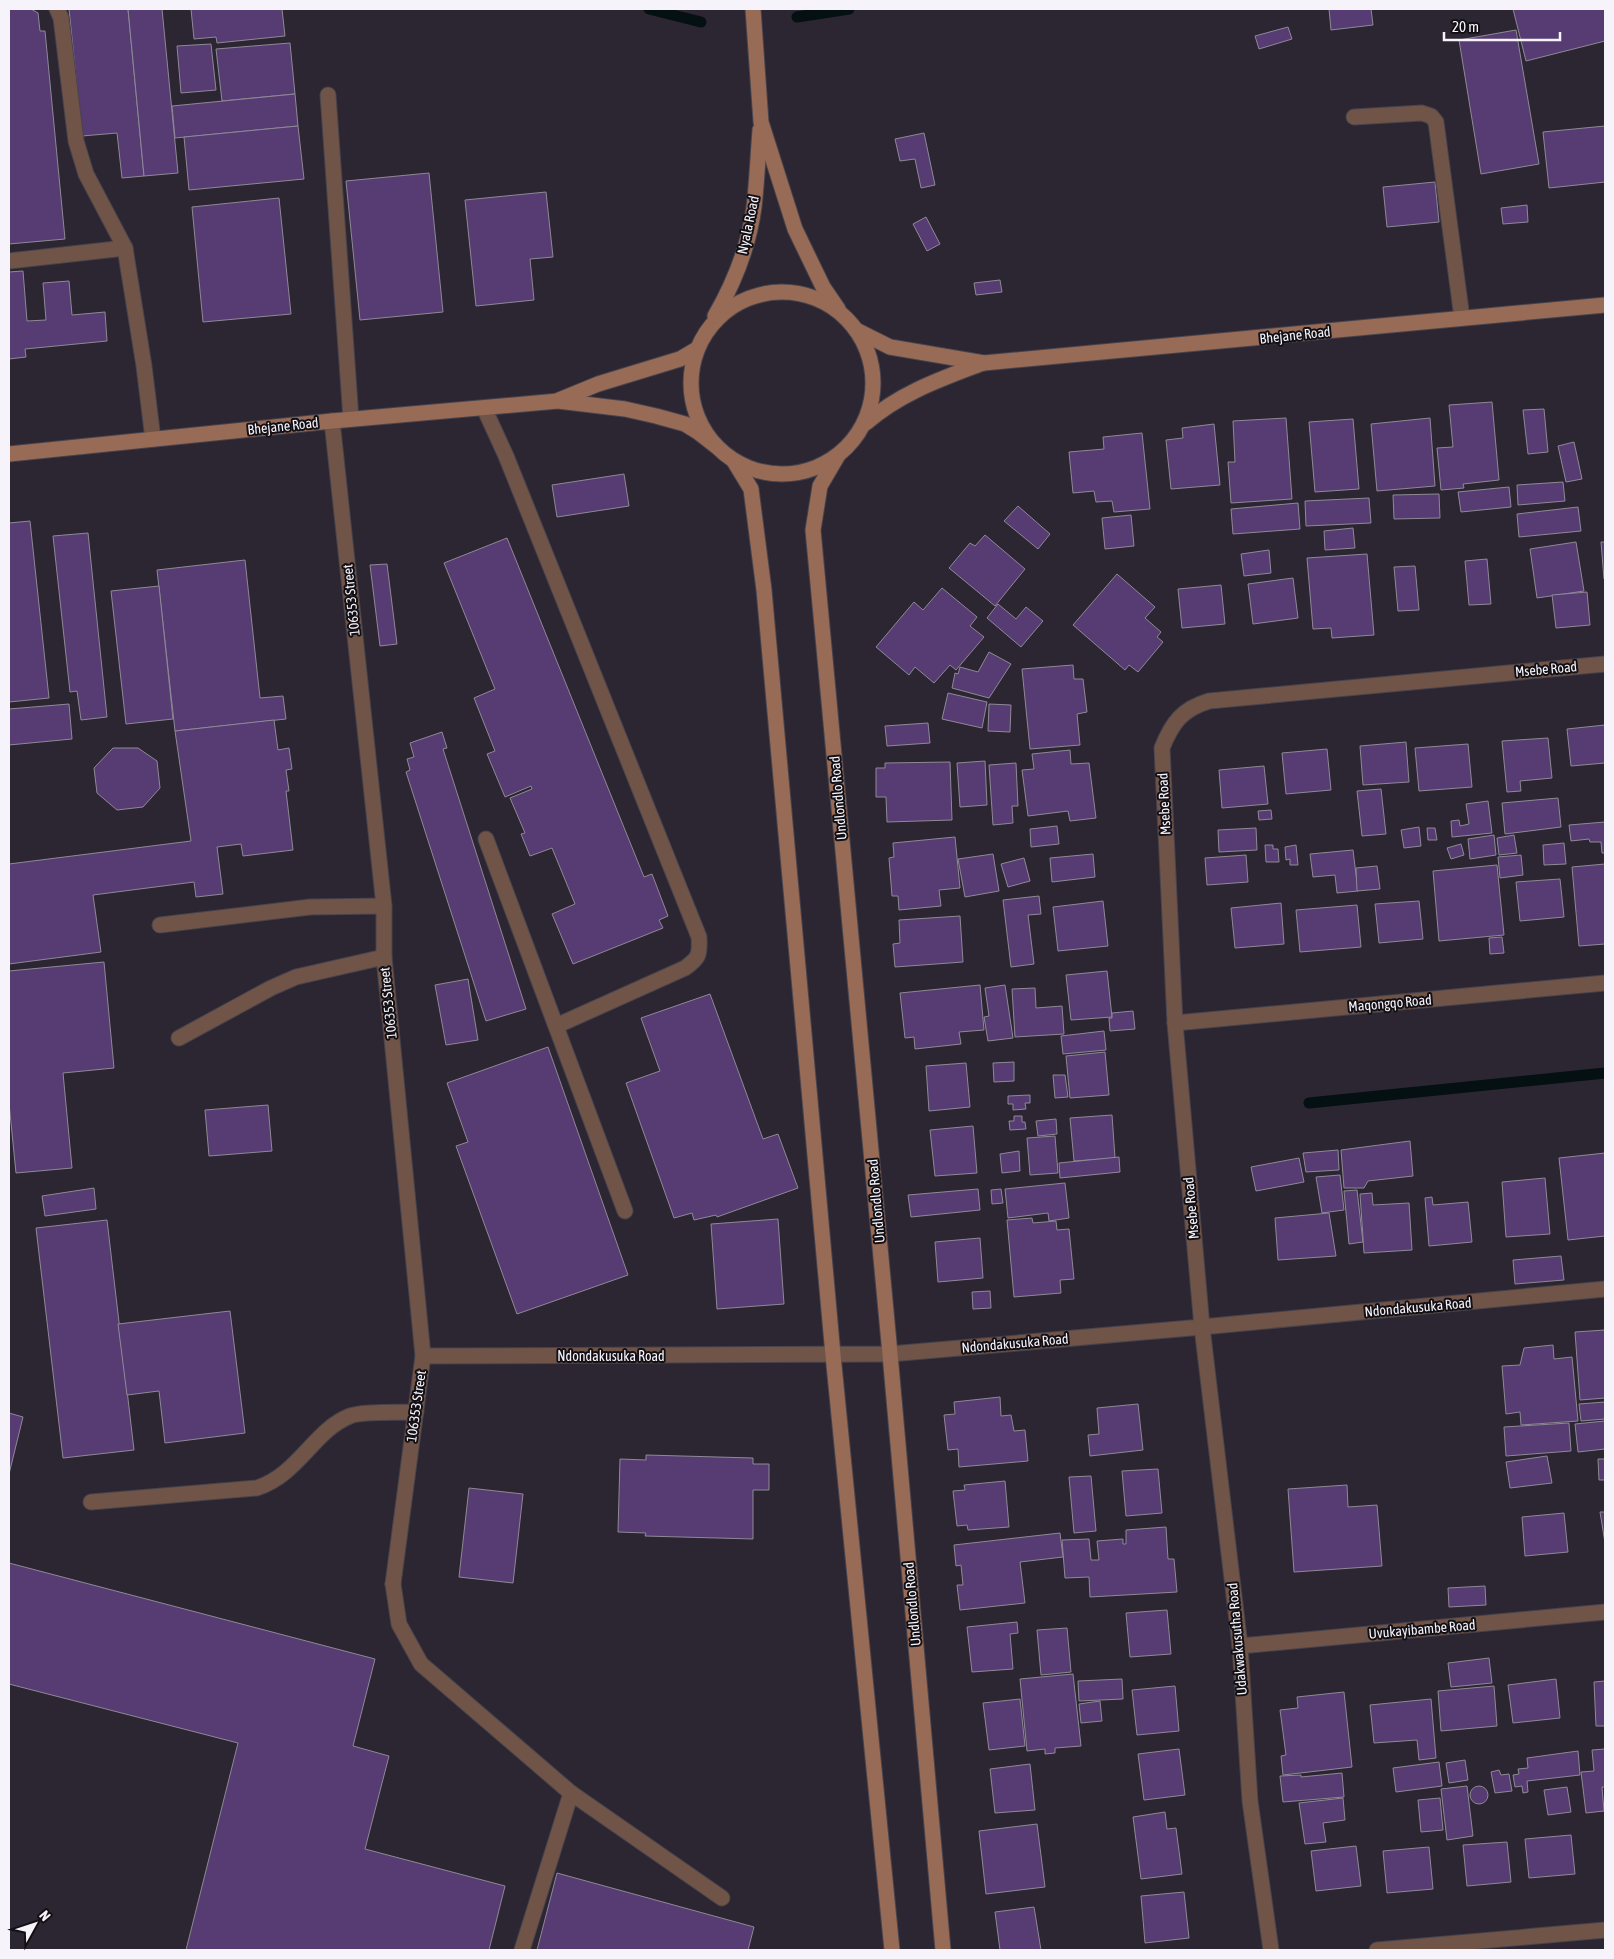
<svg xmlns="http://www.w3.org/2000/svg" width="1614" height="1959" font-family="'Asap Condensed',sans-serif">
	<rect width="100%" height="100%" fill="#2b2631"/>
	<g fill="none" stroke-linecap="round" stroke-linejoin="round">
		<g stroke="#041012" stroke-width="11">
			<polyline points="649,9 701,22"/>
			<polyline points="797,17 849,9"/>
			<polyline points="1309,1103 1605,1073"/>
		</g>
	</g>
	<g fill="#573c74" stroke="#8e8995">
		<polygon points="9,9 31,9 38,13 40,31 45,31 65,239 9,244"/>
		<polygon points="69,9 128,9 144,176 122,178 117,133 82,136"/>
		<polygon points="128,9 162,9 178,173 144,176"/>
		<polygon points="191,9 282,9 285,36 217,43 216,37 194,39"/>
		<polygon points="1329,9 1371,9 1373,25 1331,30"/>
		<polygon points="1513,9 1605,9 1605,41 1526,61"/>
		<polygon points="1288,27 1292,39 1259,49 1255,36"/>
		<polygon points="1516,30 1539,164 1481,174 1459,40"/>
		<polygon points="290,43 295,94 222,101 216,49"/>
		<polygon points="211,44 216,90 181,93 177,46"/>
		<polygon points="295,94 298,126 175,138 172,106"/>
		<polygon points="298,126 304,179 189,190 184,137"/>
		<polygon points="1605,126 1605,182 1549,188 1543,132"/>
		<polygon points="924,133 935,185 921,188 915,159 900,161 895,139"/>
		<polygon points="429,173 443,312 360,320 346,181"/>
		<polygon points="1435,182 1439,222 1387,227 1383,187"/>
		<polygon points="546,192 553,257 530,259 534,300 476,306 465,200"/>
		<polygon points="279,198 291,314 203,322 192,207"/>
		<polygon points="1527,205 1528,222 1503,224 1501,208"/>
		<polygon points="926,217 940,244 927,251 913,224"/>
		<polygon points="23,271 27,321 46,320 43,283 69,281 72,315 105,312 107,341 25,349 26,357 9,359 9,272"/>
		<polygon points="1000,280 1002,292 976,295 974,283"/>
		<polygon points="1492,402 1499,480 1463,484 1464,488 1441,490 1437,448 1453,447 1449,405"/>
		<polygon points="1544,409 1548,452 1528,454 1523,410"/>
		<polygon points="1286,418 1292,499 1231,503 1228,462 1235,462 1233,421"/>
		<polygon points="1430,418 1435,486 1377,491 1371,424"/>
		<polygon points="1353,419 1359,489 1315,492 1309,422"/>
		<polygon points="1214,424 1220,485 1171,489 1166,440 1183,438 1182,428"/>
		<polygon points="1142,433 1150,509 1114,512 1112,501 1096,502 1094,491 1073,493 1069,452 1104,449 1103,437"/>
		<polygon points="1574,442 1582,479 1566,482 1558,446"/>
		<polygon points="624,474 629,506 557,517 552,485"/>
		<polygon points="1563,482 1565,501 1518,505 1517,485"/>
		<polygon points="1509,487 1511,507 1461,512 1458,492"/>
		<polygon points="1439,494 1440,518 1394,519 1393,495"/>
		<polygon points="1369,498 1371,523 1306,526 1305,501"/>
		<polygon points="1298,503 1300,529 1233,534 1231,509"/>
		<polygon points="1018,506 1050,534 1038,549 1004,521"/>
		<polygon points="1578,507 1581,531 1519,537 1517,514"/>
		<polygon points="1131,515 1134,546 1105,549 1102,518"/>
		<polygon points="30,521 49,698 9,702 9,523"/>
		<polygon points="1353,528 1355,548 1325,550 1324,531"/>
		<polygon points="88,533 107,717 81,720 77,691 70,692 53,536"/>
		<polygon points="985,535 1025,569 995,606 949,568 970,543 975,546"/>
		<polygon points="507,538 644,877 652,874 668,916 659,920 663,928 573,964 552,914 575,904 552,848 530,856 521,834 525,833 510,798 532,789 531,786 505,797 487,754 495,751 474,698 495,689 444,563"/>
		<polygon points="1576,542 1584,591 1537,598 1530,549"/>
		<polygon points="1601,542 1605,542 1605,579 1604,579"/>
		<polygon points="1269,550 1271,573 1244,576 1241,554"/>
		<polygon points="1367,554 1374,635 1332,638 1331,628 1313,629 1307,558"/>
		<polygon points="1487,559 1491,604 1469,605 1465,561"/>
		<polygon points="245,560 260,698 283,696 286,719 175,731 157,570"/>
		<polygon points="387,564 397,644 380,646 370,565"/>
		<polygon points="1415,566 1419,610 1398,611 1394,567"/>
		<polygon points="1117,574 1155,607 1145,618 1161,632 1157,637 1163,642 1138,672 1129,665 1125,670 1073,625"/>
		<polygon points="1293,578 1298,618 1253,624 1248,584"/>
		<polygon points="1221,585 1225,624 1182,628 1178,589"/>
		<polygon points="159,586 173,719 126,724 111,591"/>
		<polygon points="942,588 977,617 970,626 984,637 956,670 950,665 934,683 915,667 909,675 876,647 914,602 923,610"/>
		<polygon points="1587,592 1590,625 1556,628 1552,595"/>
		<polygon points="998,604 1016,619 1026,607 1043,621 1021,647 987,618"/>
		<polygon points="989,652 1011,664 989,698 952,688 955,673 958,674 960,667 978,672"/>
		<polygon points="1073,665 1074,679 1083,679 1087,712 1077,714 1080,745 1030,749 1022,669"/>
		<polygon points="948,693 987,702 982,728 942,719"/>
		<polygon points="69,704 72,739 9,745 9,709"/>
		<polygon points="989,704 1011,705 1010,732 988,731"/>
		<polygon points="274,720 278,750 289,748 292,769 286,770 289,791 286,791 293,850 243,856 241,844 217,847 223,894 196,897 194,882 93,895 101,952 9,964 9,864 191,841 175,731"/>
		<polygon points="928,723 930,743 887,746 885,726"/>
		<polygon points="1605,725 1605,763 1571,766 1567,729"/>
		<polygon points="442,732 447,748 443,749 526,1009 486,1021 406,772 410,770 407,759 414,757 410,743"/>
		<polygon points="1548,738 1552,778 1520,781 1521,791 1507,792 1502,741"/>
		<polygon points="1406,742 1409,782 1363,785 1360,746"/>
		<polygon points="1468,744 1472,787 1419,791 1415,748"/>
		<polygon points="113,748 138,748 157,761 160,788 143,807 117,810 97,793 94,768"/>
		<polygon points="1327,749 1331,790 1286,794 1282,753"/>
		<polygon points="1070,750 1071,764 1089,763 1096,818 1070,821 1068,811 1028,816 1022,770 1034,769 1032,754"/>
		<polygon points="985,761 987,805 960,807 957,763"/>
		<polygon points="950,762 952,820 887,822 886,797 876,797 876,768 885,768 885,763"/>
		<polygon points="1016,763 1018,806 1012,806 1013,823 993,825 989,765"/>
		<polygon points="1264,766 1268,804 1222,808 1219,770"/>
		<polygon points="1381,789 1386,834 1362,836 1357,791"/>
		<polygon points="1558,798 1561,827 1505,834 1502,803"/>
		<polygon points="1488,801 1492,833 1452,837 1451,821 1459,820 1460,826 1469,824 1466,804"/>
		<polygon points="1271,810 1272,819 1259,820 1258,811"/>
		<polygon points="1605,822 1605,853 1602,853 1601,842 1590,842 1589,839 1571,841 1569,825"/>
		<polygon points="1057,826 1059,844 1031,847 1030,829"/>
		<polygon points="1419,827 1421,846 1404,848 1401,830"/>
		<polygon points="1256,828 1257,850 1219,852 1218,830"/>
		<polygon points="1427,828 1435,828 1437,840 1428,840"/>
		<polygon points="1494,835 1496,855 1470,859 1468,839"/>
		<polygon points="1514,835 1517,853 1499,855 1497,838"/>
		<polygon points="955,837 960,888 939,890 941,906 899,910 898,896 892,896 889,858 894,857 893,843"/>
		<polygon points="1564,843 1566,864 1544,865 1543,845"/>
		<polygon points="1461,844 1464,855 1451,859 1447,848"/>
		<polygon points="1265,845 1273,845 1273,849 1278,849 1279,862 1266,862"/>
		<polygon points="1296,845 1298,865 1290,865 1290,859 1286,860 1285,847"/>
		<polygon points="1353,850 1358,891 1337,893 1335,875 1313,877 1310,854"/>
		<polygon points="993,854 999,891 965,897 958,859"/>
		<polygon points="1093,854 1095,877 1052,882 1050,858"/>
		<polygon points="1246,855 1248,882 1207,885 1205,858"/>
		<polygon points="1521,855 1523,875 1500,878 1498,857"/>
		<polygon points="1024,858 1030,881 1008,887 1001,864"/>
		<polygon points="1605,864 1605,944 1579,946 1572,867"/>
		<polygon points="1497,865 1504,935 1439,941 1433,871"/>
		<polygon points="1377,866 1380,889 1357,891 1356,868"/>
		<polygon points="1560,879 1564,917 1520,921 1516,882"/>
		<polygon points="1039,896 1041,914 1028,915 1034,964 1011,967 1003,900"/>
		<polygon points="1103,901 1108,946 1058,951 1053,907"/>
		<polygon points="1419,901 1423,939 1379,943 1375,904"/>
		<polygon points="1281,903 1284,944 1235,948 1231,908"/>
		<polygon points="1357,905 1361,947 1300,952 1296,910"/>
		<polygon points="960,916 963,962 895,967 893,944 900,943 899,920"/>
		<polygon points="1502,937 1504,953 1490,954 1489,938"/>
		<polygon points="104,962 114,1068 63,1073 72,1168 16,1173 9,1103 9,971"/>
		<polygon points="1107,971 1112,1017 1071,1020 1066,975"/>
		<polygon points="468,979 478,1040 446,1045 435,985"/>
		<polygon points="980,985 984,1030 959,1032 961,1044 915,1049 914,1037 905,1038 900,993"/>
		<polygon points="1005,985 1013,1038 988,1041 984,1017 989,1016 985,988"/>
		<polygon points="1035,988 1036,1008 1062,1006 1064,1034 1015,1037 1012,989"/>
		<polygon points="710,994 763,1139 778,1134 798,1188 717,1217 716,1215 694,1220 692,1213 674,1218 626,1083 660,1071 641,1018"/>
		<polygon points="1133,1011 1135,1029 1110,1031 1109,1018 1112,1018 1112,1013"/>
		<polygon points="1104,1031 1106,1050 1063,1054 1061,1036"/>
		<polygon points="548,1047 628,1275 517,1314 456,1146 468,1142 447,1083"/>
		<polygon points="1105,1052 1109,1095 1070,1098 1066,1056"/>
		<polygon points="1014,1062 1014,1081 994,1082 993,1063"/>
		<polygon points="966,1063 970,1107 929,1111 926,1066"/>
		<polygon points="1053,1075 1065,1075 1068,1097 1055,1098"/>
		<polygon points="1030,1095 1030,1103 1025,1103 1026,1109 1013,1110 1013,1104 1008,1104 1008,1096"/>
		<polygon points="268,1105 272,1151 209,1156 205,1110"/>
		<polygon points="1112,1115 1115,1158 1074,1161 1070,1118"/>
		<polygon points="1014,1116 1022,1116 1022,1122 1025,1122 1026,1129 1010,1130 1009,1121 1014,1121"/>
		<polygon points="1056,1119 1057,1134 1038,1136 1036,1121"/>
		<polygon points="973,1126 977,1173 935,1176 930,1130"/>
		<polygon points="1055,1136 1058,1173 1030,1175 1027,1138"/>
		<polygon points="1410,1141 1413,1176 1368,1181 1364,1188 1344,1188 1341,1150"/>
		<polygon points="1338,1150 1339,1170 1306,1172 1303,1153"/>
		<polygon points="1019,1151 1020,1171 1002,1173 1000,1154"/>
		<polygon points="1605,1153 1605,1236 1568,1240 1559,1158"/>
		<polygon points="1119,1157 1120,1172 1060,1178 1059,1163"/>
		<polygon points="1299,1158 1304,1182 1256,1191 1251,1167"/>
		<polygon points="1340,1175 1344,1210 1322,1213 1316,1177"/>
		<polygon points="1545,1178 1550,1234 1506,1237 1502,1182"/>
		<polygon points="1065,1183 1069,1218 1049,1221 1048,1213 1008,1218 1005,1189"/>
		<polygon points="94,1188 96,1209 45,1216 42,1196"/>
		<polygon points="978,1189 980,1210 911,1217 908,1195"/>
		<polygon points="1001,1189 1003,1203 992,1204 991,1190"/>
		<polygon points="1357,1190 1363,1242 1349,1244 1344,1191"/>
		<polygon points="1372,1193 1373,1205 1409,1203 1412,1250 1364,1253 1360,1194"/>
		<polygon points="1432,1197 1433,1205 1468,1202 1472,1242 1429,1246 1425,1198"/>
		<polygon points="1329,1213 1336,1256 1278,1260 1275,1218"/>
		<polygon points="1032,1218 1033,1223 1056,1221 1057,1230 1069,1229 1074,1279 1060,1280 1061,1293 1014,1297 1007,1220"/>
		<polygon points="778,1219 784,1304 717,1309 711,1224"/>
		<polygon points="107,1220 134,1450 63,1458 36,1228"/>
		<polygon points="980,1238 983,1278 938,1282 935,1242"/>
		<polygon points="1561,1256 1564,1280 1515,1284 1513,1260"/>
		<polygon points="990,1291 991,1308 973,1309 972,1292"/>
		<polygon points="230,1311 245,1433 165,1443 159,1391 127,1395 118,1324"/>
		<polygon points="1605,1330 1605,1398 1580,1400 1575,1332"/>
		<polygon points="1553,1345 1554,1359 1572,1357 1578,1421 1521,1425 1520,1412 1506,1414 1502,1366 1520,1365 1524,1348"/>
		<polygon points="1000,1397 1001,1416 1011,1415 1014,1431 1025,1430 1028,1461 959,1467 958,1449 948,1450 944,1415 955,1414 954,1402"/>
		<polygon points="1605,1402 1605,1419 1581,1421 1579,1404"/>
		<polygon points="1138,1404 1143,1450 1090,1456 1088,1435 1099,1434 1097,1408"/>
		<polygon points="9,1413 23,1417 9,1474"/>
		<polygon points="1605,1421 1605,1449 1578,1452 1575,1424"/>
		<polygon points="1569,1423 1571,1451 1506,1456 1504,1427"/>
		<polygon points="646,1455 753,1458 753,1464 769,1464 769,1490 753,1490 753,1539 645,1536 646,1533 618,1532 620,1459 646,1460"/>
		<polygon points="1547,1456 1552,1483 1510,1488 1506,1462"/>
		<polygon points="1598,1459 1605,1459 1605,1480 1599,1480"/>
		<polygon points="1158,1469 1162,1513 1126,1516 1122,1471"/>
		<polygon points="1091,1476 1096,1531 1074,1533 1069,1477"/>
		<polygon points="1005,1481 1009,1527 968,1530 967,1525 957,1526 953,1491 965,1490 964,1485"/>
		<polygon points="1347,1485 1348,1507 1377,1505 1382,1566 1294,1572 1288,1489"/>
		<polygon points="469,1488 523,1494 513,1583 459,1577"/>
		<polygon points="1600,1512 1605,1512 1605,1543"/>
		<polygon points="1564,1513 1568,1552 1525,1556 1522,1517"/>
		<polygon points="1166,1527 1168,1559 1174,1559 1177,1592 1090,1597 1089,1577 1065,1578 1062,1540 1089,1539 1091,1560 1099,1560 1097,1541 1123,1539 1123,1544 1126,1544 1126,1530"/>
		<polygon points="1060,1533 1063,1557 1020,1562 1025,1603 960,1610 957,1585 963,1585 961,1565 956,1566 954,1545"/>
		<polygon points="9,1563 375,1659 353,1746 389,1756 365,1849 505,1886 489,1950 186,1950 238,1743 9,1684"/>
		<polygon points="1485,1586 1486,1605 1449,1607 1448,1588"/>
		<polygon points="1167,1610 1171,1654 1130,1657 1126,1613"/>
		<polygon points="1017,1622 1018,1633 1010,1634 1013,1669 972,1672 967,1627"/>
		<polygon points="1067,1628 1071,1672 1041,1675 1037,1630"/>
		<polygon points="1489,1658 1492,1683 1451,1687 1448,1663"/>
		<polygon points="1073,1674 1081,1746 1055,1748 1055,1753 1045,1754 1045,1749 1027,1751 1020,1679"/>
		<polygon points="1122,1679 1123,1699 1079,1701 1078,1681"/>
		<polygon points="1556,1679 1560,1718 1513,1723 1508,1685"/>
		<polygon points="1605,1681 1605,1726 1596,1726 1594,1682"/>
		<polygon points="1175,1686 1179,1731 1137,1735 1132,1690"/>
		<polygon points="1494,1686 1497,1726 1441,1731 1438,1691"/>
		<polygon points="1344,1692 1352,1767 1283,1775 1281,1756 1286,1755 1280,1710 1298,1708 1297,1697"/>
		<polygon points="1020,1699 1025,1746 989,1750 983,1703"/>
		<polygon points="1431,1699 1436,1758 1419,1760 1417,1740 1374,1743 1370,1705"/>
		<polygon points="1100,1701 1102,1721 1081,1723 1079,1704"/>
		<polygon points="1179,1749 1185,1795 1144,1800 1138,1754"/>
		<polygon points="1605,1749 1605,1787 1602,1787 1604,1811 1586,1813 1581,1772 1594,1771 1592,1750"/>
		<polygon points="1578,1751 1580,1775 1527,1781 1528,1792 1523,1793 1522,1786 1515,1787 1513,1775 1519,1774 1518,1769 1528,1768 1527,1758"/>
		<polygon points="1465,1760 1468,1780 1449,1783 1446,1763"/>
		<polygon points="1439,1762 1442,1786 1396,1792 1393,1768"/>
		<polygon points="1030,1764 1035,1810 995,1813 990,1769"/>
		<polygon points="1499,1770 1501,1775 1509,1774 1512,1791 1495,1793 1491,1772"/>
		<polygon points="1342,1773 1344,1797 1283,1802 1280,1776 1301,1775 1301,1777"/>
		<circle cx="1479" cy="1795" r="9"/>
		<polygon points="1467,1786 1473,1836 1447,1840 1441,1789"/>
		<polygon points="1567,1787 1571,1812 1548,1815 1544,1790"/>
		<polygon points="1343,1798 1345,1820 1323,1823 1326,1842 1305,1844 1299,1803"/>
		<polygon points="1440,1798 1443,1830 1421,1832 1418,1800"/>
		<polygon points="1165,1812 1167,1829 1176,1828 1182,1874 1141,1879 1133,1817"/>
		<polygon points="1037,1824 1045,1887 986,1894 979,1831"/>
		<polygon points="1571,1835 1575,1874 1529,1878 1525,1839"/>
		<polygon points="1507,1842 1511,1882 1467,1886 1463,1845"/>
		<polygon points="1356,1846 1361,1886 1316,1891 1311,1851"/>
		<polygon points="1429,1847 1433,1889 1387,1893 1383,1851"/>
		<polygon points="557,1873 754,1927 748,1950 537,1950"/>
		<polygon points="1184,1892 1189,1938 1145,1943 1141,1896"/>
		<polygon points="1034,1907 1041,1950 1000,1950 995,1912"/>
	</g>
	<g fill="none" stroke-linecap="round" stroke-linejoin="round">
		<defs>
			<g id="lane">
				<polyline points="57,9 61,18 76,141 86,174 125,248 144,366 153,439"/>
				<polyline points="328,95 351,419"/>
				<polyline points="1354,117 1422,113 1431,116 1436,122 1462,318"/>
				<polyline points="9,261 125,248"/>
				<path d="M484,408L506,456L699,937C700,955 699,958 685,968L556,1026"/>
				<polyline points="486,839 625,1211"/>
				<polyline points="160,925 310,907 384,906"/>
				<polyline points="179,1038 271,988 296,977 384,957"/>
				<path d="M91,1502L257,1488C299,1474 314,1430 350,1416C361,1411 402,1413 416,1412"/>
				<polyline points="393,1584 399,1624 421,1664 571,1793 522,1950"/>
				<polyline points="571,1793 722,1898"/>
			</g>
			<g id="street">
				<polyline points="332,421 384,906 384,957 423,1356 393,1584"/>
				<polyline points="1175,1023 1605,983"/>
				<polyline points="423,1356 890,1354 1202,1327 1605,1289"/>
				<polyline points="1240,1646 1605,1612"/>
				<path d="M1271,1950L1250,1801L1240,1646L1202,1327L1175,1023L1162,748C1172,723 1182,709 1209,701L1605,664"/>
				<polyline points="1377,1950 1605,1930"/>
			</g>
			<g id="secondary">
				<polyline points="753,9 761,122 795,229 823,287 838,309"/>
				<circle cx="782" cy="383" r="91"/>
				<path d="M715,316C734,283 749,245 754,207C757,181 758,155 760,130"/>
				<polyline points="856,330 890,347 984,363 1605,305"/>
				<polyline points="559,400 598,384 680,359 697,349"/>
				<path d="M866,423C900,393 941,379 983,363"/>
				<polyline points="9,454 332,421 558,401 625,409 656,416 685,424 698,432 716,446"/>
				<polyline points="837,457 820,486 813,530 890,1354 943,1950"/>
				<polyline points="734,461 751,489 764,590 833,1355 892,1950"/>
			</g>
		</defs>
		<use href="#lane" stroke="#47434d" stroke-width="17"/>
		<use href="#street" stroke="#47434d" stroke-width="17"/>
		<use href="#secondary" stroke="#47434d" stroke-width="17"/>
		<use href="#lane" stroke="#705447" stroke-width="15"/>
		<use href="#street" stroke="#705447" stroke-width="15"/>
		<use href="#secondary" stroke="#976b56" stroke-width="15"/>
	</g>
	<g text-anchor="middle" stroke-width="4" stroke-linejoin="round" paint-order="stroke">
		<g font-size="14" fill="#f6f3fa" stroke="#121015">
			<text transform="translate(748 225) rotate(-78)" y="5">Nyala Road</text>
			<text transform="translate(1295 335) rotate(-6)" y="5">Bhejane Road</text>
			<text transform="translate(283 426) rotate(-6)" y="5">Bhejane Road</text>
			<text transform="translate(351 600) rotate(-96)" y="5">106353 Street</text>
			<text transform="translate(1546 669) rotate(-5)" y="5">Msebe Road</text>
			<text transform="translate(838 798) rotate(-95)" y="5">Undlondlo Road</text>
			<text transform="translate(1164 804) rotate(-93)" y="5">Msebe Road</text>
			<text transform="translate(388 1003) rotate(-96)" y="5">106353 Street</text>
			<text transform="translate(1390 1003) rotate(-5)" y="5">Maqongqo Road</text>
			<text transform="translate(876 1201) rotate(-95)" y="5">Undlondlo Road</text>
			<text transform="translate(1191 1208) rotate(-95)" y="5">Msebe Road</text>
			<text transform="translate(1418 1307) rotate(-5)" y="5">Ndondakusuka Road</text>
			<text transform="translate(1015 1343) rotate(-5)" y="5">Ndondakusuka Road</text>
			<text x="611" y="1361">Ndondakusuka Road</text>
			<text transform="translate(416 1406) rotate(-82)" y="5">106353 Street</text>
			<text transform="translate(912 1604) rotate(-95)" y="5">Undlondlo Road</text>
			<text transform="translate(1422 1629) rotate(-5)" y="5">Uvukayibambe Road</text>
			<text transform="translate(1237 1639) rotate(-95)" y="5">Udakwakusutha Road</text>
		</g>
	</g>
	<rect width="1614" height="1959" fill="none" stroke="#f6f3fa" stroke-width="20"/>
	<g transform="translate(35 1924) rotate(50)" stroke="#121015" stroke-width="4" paint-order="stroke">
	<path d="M0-4L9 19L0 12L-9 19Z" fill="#f6f3fa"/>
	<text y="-8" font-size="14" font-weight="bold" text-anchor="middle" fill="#f6f3fa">N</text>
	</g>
	<path d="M1444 32v8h116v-8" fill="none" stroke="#f6f3fa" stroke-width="2.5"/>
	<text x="1452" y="32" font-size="15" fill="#f6f3fa" stroke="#121015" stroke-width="4" paint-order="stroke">20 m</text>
</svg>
